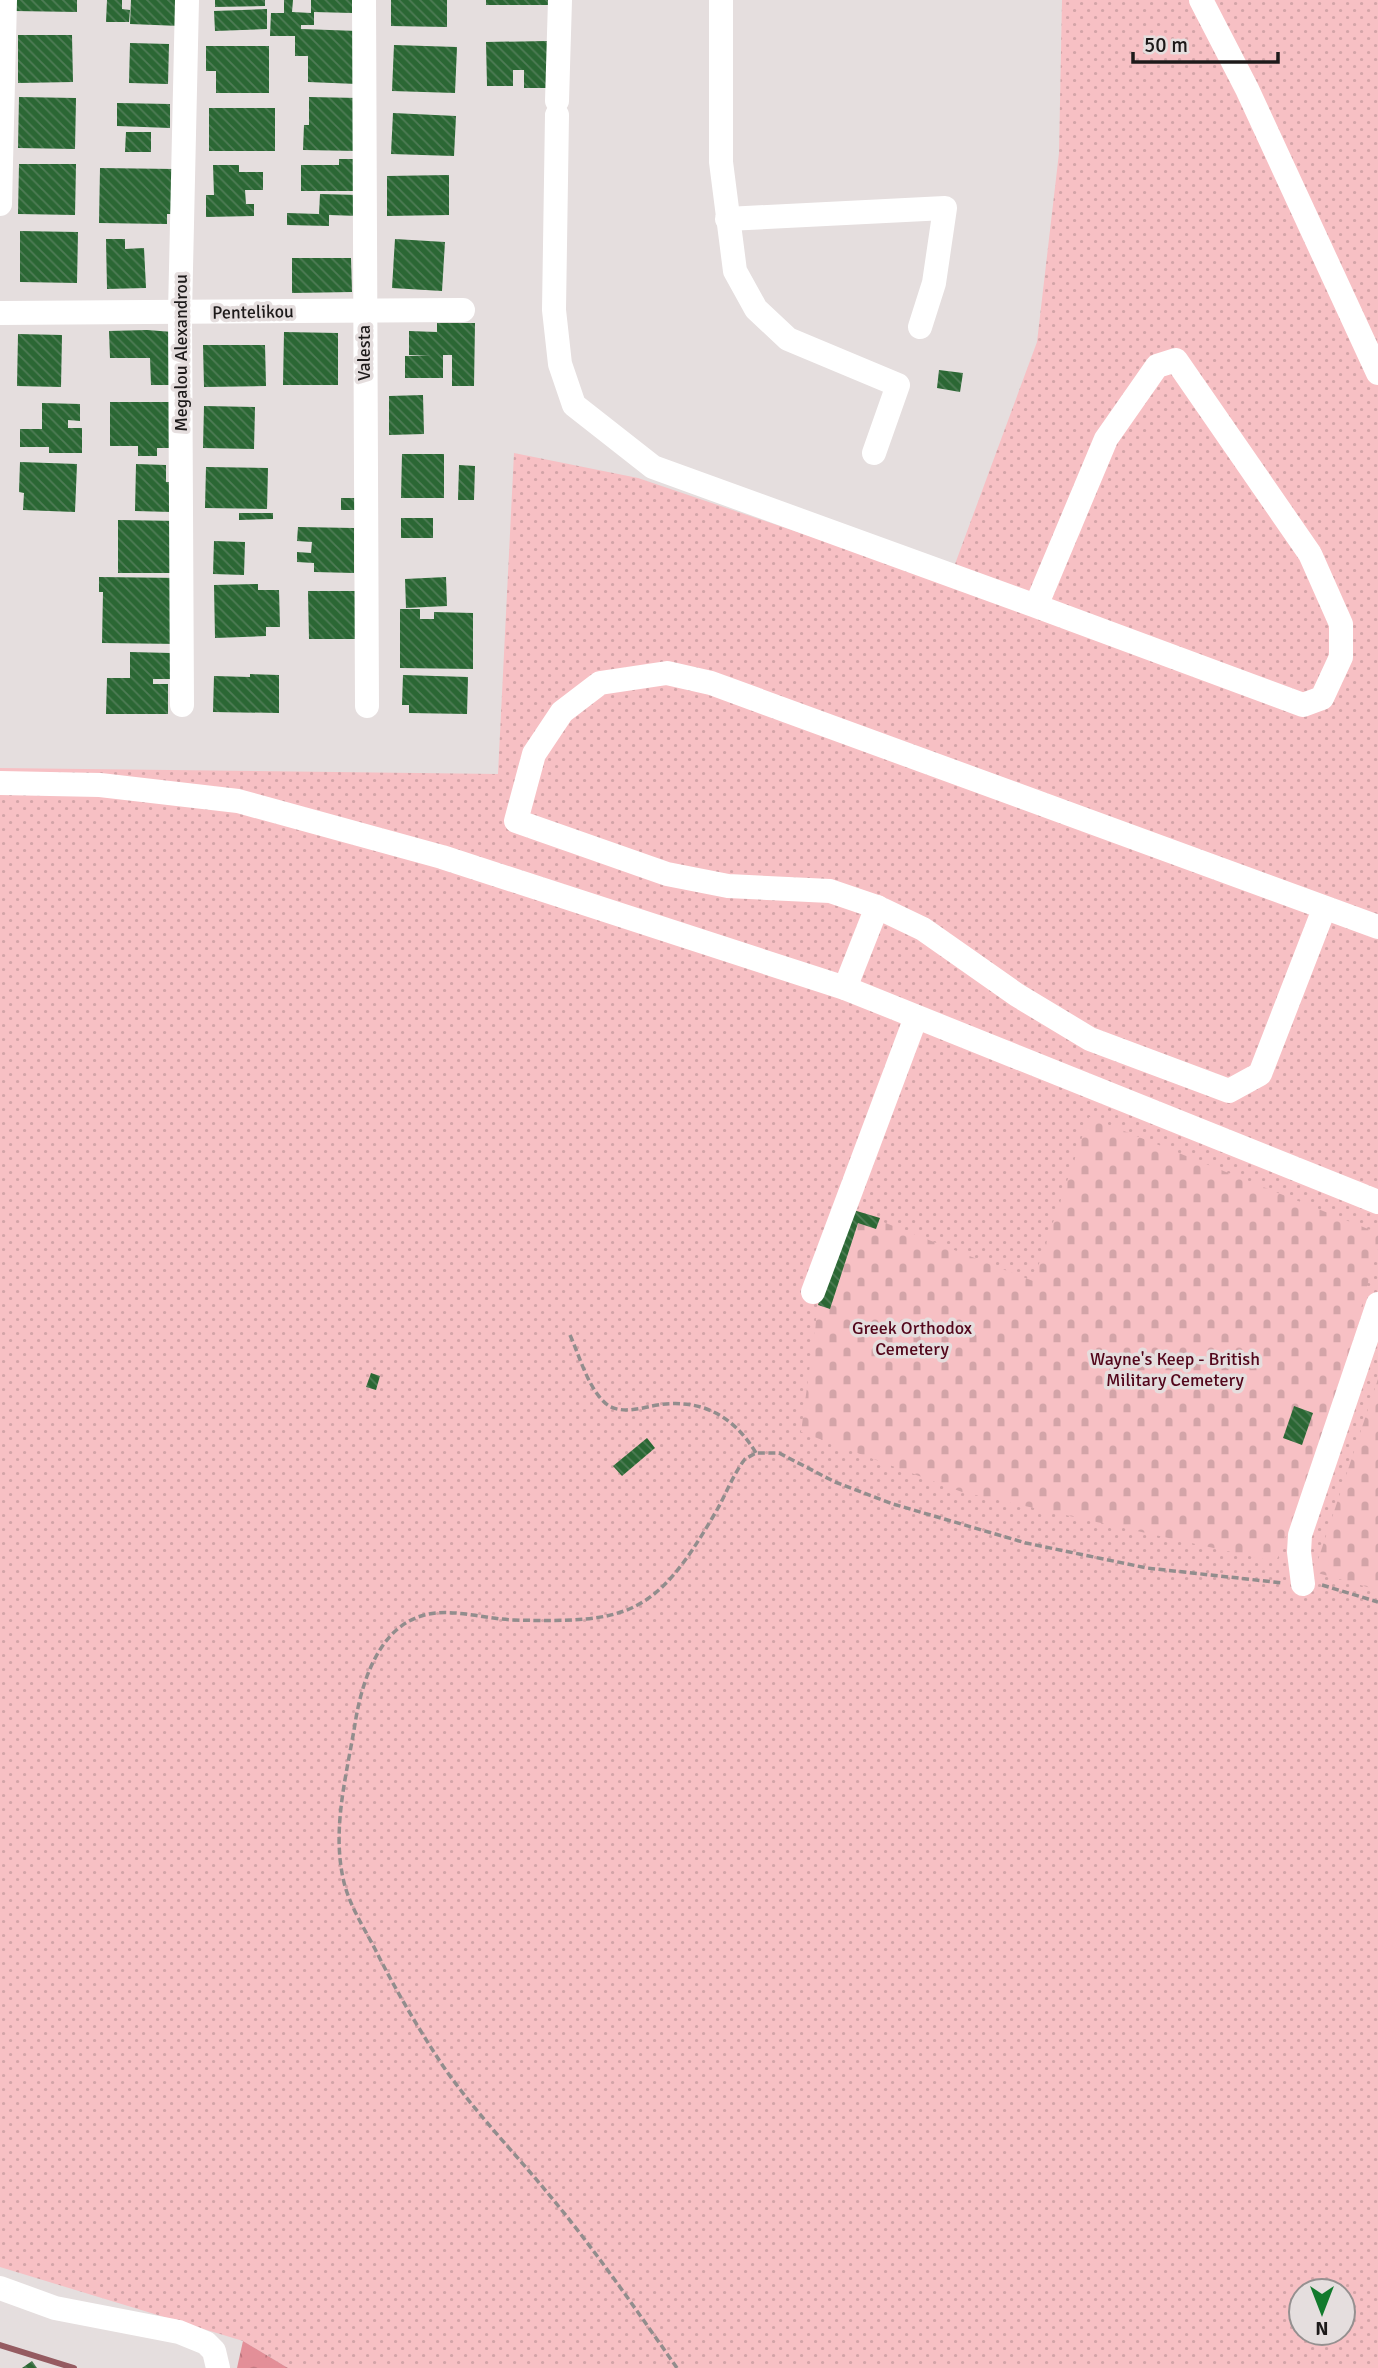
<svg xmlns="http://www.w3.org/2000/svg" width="1378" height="2368" font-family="Signika,sans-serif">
	<defs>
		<pattern id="grass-dots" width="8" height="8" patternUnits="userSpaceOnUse" patternTransform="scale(1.75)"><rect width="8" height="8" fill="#f7c0c4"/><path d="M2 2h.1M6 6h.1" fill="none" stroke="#d3a4a8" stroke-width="1.8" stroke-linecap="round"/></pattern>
		<pattern id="forest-crowns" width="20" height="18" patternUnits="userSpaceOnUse" patternTransform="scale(1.75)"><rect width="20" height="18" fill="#e38f98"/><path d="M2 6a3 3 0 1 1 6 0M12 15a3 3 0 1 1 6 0" fill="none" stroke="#b7747b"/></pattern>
		<pattern id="cemetery-stones" width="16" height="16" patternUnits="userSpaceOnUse" patternTransform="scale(1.75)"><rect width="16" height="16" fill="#f7c0c4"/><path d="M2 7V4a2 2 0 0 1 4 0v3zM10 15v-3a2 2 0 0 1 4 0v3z" fill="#d3a4a8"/></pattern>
		<pattern id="building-back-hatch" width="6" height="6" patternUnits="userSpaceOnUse" patternTransform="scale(1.75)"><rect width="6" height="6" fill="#2b6734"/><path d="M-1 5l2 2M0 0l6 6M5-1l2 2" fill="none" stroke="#4f7c56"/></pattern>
	</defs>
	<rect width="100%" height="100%" fill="#e5dede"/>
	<path fill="url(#grass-dots)" fill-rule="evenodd" d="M1062,0H1378V2368H288L243,2341L0,2267V768L498,774L514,453L638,478L948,583L1037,342L1059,153ZM1301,2291H1343V2333H1301Z"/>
	<polygon fill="url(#forest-crowns)" points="243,2341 288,2368 237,2368"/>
	<g fill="url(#cemetery-stones)">
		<polygon points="1089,1117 1378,1233 1378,1247 1330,1420 1276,1562 962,1492 801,1432 818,1305 850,1209 1033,1281"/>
		<polygon points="1378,1379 1378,1590 1314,1572"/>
	</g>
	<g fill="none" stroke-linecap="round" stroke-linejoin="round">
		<polyline stroke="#955b61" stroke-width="6" points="0,2345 74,2368"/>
	</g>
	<g fill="url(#building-back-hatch)">
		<polygon points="14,0 77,0 77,12 14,11"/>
		<polygon points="107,0 122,0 122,9 130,10 129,22 106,22"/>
		<polygon points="131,0 181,0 180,26 130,24"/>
		<polygon points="215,0 265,0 265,6 215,7"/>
		<polygon points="284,0 293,0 292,12 311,13 311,0 352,0 352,13 314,12 314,25 301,25 301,29 358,31 357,84 308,82 308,56 295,56 295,36 270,36 271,13 284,13"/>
		<polygon points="391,0 447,0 447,27 391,26"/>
		<rect x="486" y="0" width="66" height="5"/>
		<polygon points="267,9 267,29 215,31 214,11"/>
		<polygon points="18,35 72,35 73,82 18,83"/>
		<polygon points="547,41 547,88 524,88 524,70 513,70 513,86 487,86 486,42"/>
		<polygon points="130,43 169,44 168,84 129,83"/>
		<polygon points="394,45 457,47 455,93 392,91"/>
		<polygon points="206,46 269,46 269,93 216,93 216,71 206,71"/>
		<polygon points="19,97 76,98 75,149 18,148"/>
		<polygon points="309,97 359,98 358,151 303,150 304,125 309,125"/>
		<polygon points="117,103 170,104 170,128 117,126"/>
		<rect x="209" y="108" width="66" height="43"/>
		<polygon points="393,113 456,116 454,156 391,154"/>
		<polygon points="126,132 151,132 151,152 125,152"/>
		<polygon points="339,159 363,159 363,191 301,191 301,165 339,165"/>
		<polygon points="19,164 76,164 75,215 18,214"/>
		<polygon points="213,165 239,165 239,172 263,172 263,190 245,190 246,204 254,204 254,216 206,217 206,195 214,195"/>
		<polygon points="100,168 174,169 180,214 167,214 167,224 99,223"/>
		<polygon points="449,175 449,215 387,216 387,176"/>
		<polygon points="320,194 359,195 359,216 329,215 329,226 287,225 287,213 319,214"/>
		<polygon points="20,231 78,232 77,283 20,282"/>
		<polygon points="106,239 125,239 125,249 144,248 146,288 107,289"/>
		<polygon points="395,239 445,242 442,291 392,288"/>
		<polygon points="292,258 351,258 352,292 292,293"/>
		<polygon points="437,323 475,323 474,386 452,386 452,355 443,355 443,378 405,378 405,356 430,356 409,355 409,331 437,332"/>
		<polygon points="147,330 173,332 174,385 151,385 150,358 110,358 109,331"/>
		<polygon points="284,332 338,333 338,385 283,385"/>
		<polygon points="18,334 62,335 61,387 17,386"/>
		<polygon points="203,345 265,345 266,386 204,387"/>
		<polygon points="939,370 963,373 960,392 937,388"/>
		<polygon points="423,395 424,434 389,435 389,396"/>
		<polygon points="110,402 176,402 176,448 157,448 157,456 138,456 138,446 110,446"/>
		<polygon points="42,403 80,404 80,421 68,420 68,428 82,428 82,453 49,453 49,447 20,447 20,429 42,429"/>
		<polygon points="204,406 255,407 254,449 203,448"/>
		<polygon points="402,454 444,454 444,498 401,498"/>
		<polygon points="20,462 77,464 75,512 23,510 24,493 19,492"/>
		<polygon points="136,464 166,465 166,482 173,482 172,512 135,511"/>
		<polygon points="459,465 475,466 474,500 458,500"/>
		<polygon points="206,467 268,468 267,509 205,508"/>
		<rect x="341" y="498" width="16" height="12"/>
		<polygon points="239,513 273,513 273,519 239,520"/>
		<rect x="401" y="518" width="32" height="20"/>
		<polygon points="118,520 180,521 180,573 118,573"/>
		<polygon points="298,527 354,528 354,573 314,572 314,563 297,562 297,552 311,553 312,542 297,541"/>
		<polygon points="214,541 245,542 244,575 213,574"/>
		<polygon points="99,577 181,578 180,644 102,643 103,592 99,592"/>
		<polygon points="446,577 447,606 406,608 405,579"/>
		<polygon points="258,584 258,590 279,590 280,627 266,627 266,636 215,638 214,585"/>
		<polygon points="308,591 356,591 356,639 309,639"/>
		<polygon points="400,609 420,609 420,619 434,619 434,612 473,613 473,669 400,668"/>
		<polygon points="130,652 171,653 171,679 153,679 153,684 168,684 168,714 106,714 107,678 130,678"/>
		<polygon points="250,674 279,675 279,713 213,712 214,676 250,677"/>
		<polygon points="403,675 468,677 467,714 409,713 409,705 402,705"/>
		<polygon points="850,1209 880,1218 876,1229 858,1223 830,1309 818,1305"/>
		<polygon points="371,1373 380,1376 376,1390 366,1387"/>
		<polygon points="1294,1406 1313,1413 1302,1445 1283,1438"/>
		<polygon points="647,1438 655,1448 622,1476 613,1466"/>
		<polygon points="32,2361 37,2368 22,2368"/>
	</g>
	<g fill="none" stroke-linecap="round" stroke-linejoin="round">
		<g stroke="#928d8d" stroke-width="3.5" stroke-dasharray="7 3.5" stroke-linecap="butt">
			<path d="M570,1335C580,1357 589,1392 609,1406C621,1413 639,1409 652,1406C697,1397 732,1413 756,1453"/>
			<polyline points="1322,1585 1378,1602"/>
			<path d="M677,2368C635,2308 593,2247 546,2191C512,2150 474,2111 443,2066C418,2028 395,1989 375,1949C363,1926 348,1903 343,1878C332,1827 347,1773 355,1724C361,1685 377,1632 418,1617C448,1606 483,1619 514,1620C628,1623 655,1616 714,1515C725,1497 732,1476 745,1459L756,1453H779L835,1482L893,1504L1026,1543L1147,1568L1283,1583"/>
		</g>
		<g stroke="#fff" stroke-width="24">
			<polyline points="364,0 367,706"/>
			<polyline points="721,0 721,162 735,271 756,309 788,339 898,385 874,453"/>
			<polyline points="1201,0 1247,89 1378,373"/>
			<polyline points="557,101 560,0"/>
			<polyline points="557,115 554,310 560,364 574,405 653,467 1036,606 1106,439 1157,366 1176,360 1310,554 1341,624 1341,657 1322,698 1303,705 1036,606"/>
			<polyline points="0,204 5,0"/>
			<polyline points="727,219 945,208 934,283 920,327"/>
			<polyline points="0,313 463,310"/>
			<polyline points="182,705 180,313 187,0"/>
			<polyline points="0,783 100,785 238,801 442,857 845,988 1378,1202"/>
			<polyline points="1324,909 1260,1074 1229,1091 1090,1039 1017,995 923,929 877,907 830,891 728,886 667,874 516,821 534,754 562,712 600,683 667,673 711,683 1378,927"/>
			<polyline points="845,988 877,907"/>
			<polyline points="813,1292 916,1017"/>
			<polyline points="1303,1584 1299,1552 1300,1535 1378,1304"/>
			<polyline points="0,2288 55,2308 179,2332 206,2343 214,2351 218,2368"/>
		</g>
	</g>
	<g text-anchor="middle" stroke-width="7" stroke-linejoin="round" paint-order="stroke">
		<g font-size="18" fill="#1d1a1a" stroke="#e5dede">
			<text transform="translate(253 312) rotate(-1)" y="6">Pentelikou</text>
			<text transform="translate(181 353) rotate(-90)" y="6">Megalou Alexandrou</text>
			<text transform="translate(364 353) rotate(-90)" y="6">Valesta</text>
		</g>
		<g font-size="18" fill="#52061b" stroke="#e5dede">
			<text x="912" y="1334">Greek Orthodox<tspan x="912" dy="21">Cemetery</tspan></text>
			<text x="1175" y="1365">Wayne's Keep - British<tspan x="1175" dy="21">Military Cemetery</tspan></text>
		</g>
	</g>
	<g transform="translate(1322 2312) rotate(180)"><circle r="33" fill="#e5dede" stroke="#959090" stroke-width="2"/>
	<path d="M0-5L12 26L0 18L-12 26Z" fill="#127a2d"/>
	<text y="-10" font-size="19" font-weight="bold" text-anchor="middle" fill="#1d1a1a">N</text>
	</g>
	<path d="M1133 52v10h145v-10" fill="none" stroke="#1d1a1a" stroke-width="3.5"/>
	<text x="1144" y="52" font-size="21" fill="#1d1a1a" stroke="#e5dede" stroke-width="5" paint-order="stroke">50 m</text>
</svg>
